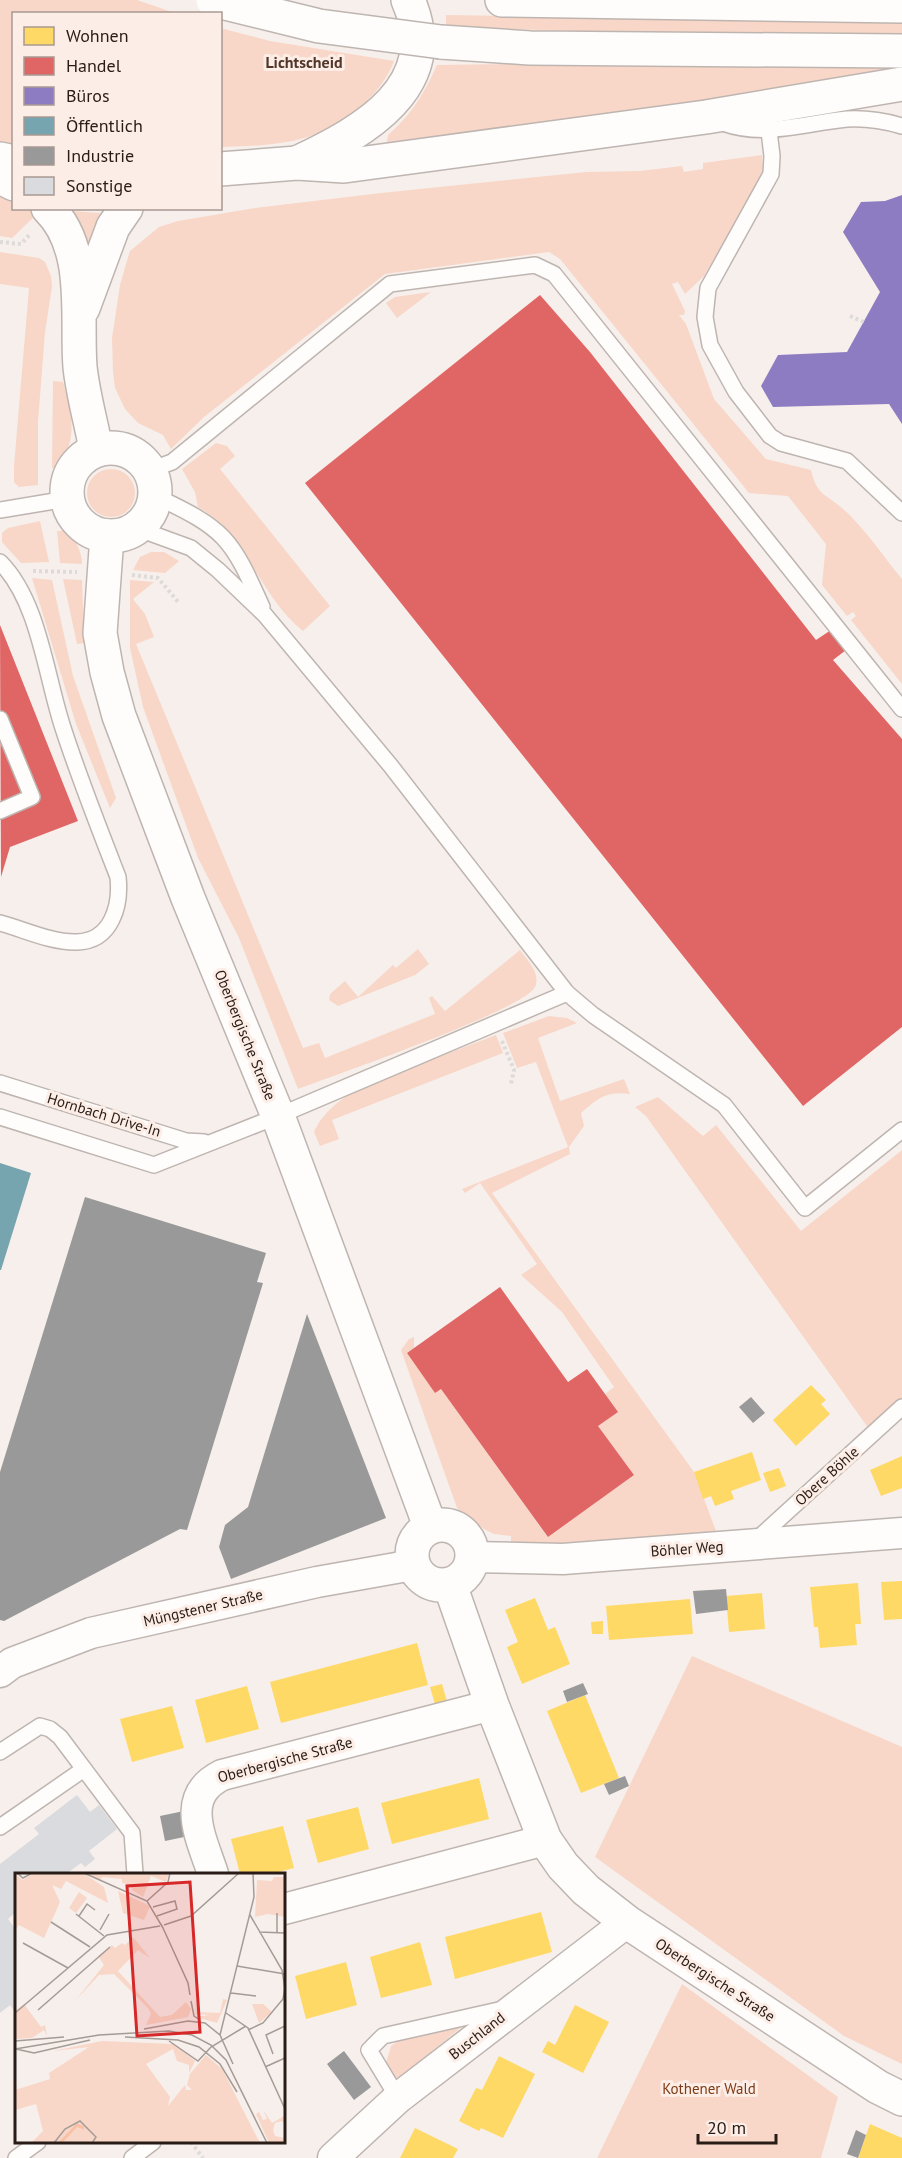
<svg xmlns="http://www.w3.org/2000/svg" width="902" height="2158" font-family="'PT Sans',sans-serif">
	<rect width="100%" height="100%" fill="#f7efeb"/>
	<g fill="#f8d7c8">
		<polygon points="0,0 137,0 175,13 14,14 13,147 0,144"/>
		<polygon points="446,15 902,22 902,34 643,33 446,27"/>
		<path d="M220,28L270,41L394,61C387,80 374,95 359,108C314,145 276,145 221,147Z"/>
		<path d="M573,63L902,65V76L387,142L388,135C412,114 424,94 437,65Z"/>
		<path d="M762,155L763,173L704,276L685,294L678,282L672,284L685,311L684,315H679L686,324L714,399L766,459L811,470C817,496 825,493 842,508C864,527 883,556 902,579V684L851,620L856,616L853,612L847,616L822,585L826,544L788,496L749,493L560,259L549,252L385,274L204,417L171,449L163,435L138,423L125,409L115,388L113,372L112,338L120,285L126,264L130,251L159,227L178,221L255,208L381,193L586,172L640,171L682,166L684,172L703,169V163Z"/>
		<polygon points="0,189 13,197 14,208 33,209 38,213 12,238 0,236"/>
		<polygon points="71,211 100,213 87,257"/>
		<polygon points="0,252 39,258 45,262 51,276 52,287 45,332 38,422 38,485 19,487 14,482 14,466 29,288 0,284"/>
		<polygon points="431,292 397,318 386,303 395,297"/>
		<path d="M53,381L63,382C72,414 78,437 59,467L52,468Z"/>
		<path d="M216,443L227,446L235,456L220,469L330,606L303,631C259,596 248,536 198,507L195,492L182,469Z"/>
		<circle cx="111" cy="493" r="24"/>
		<polygon points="40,521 49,562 21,563 2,542 2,533 8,528"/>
		<path d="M57,531H68C76,541 82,552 82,564L60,563Z"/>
		<polygon points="151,552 164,552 179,561 165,573 133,570 140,557"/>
		<polygon points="32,578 52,580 73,676 116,798 110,808 76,724"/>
		<polygon points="63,579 82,580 84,643 77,644"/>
		<path d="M130,580L154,582L133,599L145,614L154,637L136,644L303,1048L319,1043L325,1058L435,1014L429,998L432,996L445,1011L520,950C528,961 541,973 535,987C524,1010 332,1076 298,1089L239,938L198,858L143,707L130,648Z"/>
		<polygon points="418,949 429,964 415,975 338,1006 329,1000 330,994 345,981 358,997 393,965 396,968"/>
		<path d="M549,1016L567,1018L577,1023L538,1038L560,1101L624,1079L630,1094C607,1091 598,1098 581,1113L584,1126L569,1147L570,1154L492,1193L694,1472L716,1531L603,1546L511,1545V1536L494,1534L482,1528L457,1508L401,1350L409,1339L414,1337V1348L407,1353L435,1392L441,1389L548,1537L634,1475L598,1426L605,1394L614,1387L562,1312L521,1275L537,1264L480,1183L465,1193L462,1189L568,1147L536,1062L517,1068L503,1033Z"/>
		<path d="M496,1035L503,1053L332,1120L339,1139L320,1146L314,1132C324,1110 341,1100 360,1087Z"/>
		<polygon points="658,1097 703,1136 716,1125 801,1231 902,1150 902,1399 869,1429 646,1116 635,1107"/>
		<polygon points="692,1656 902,1747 902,2064 844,2036 595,1857"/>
		<polygon points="682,1984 838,2097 821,2158 597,2158"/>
		<polygon points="470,2020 399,2079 393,2075 386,2063 391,2046 401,2039"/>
	</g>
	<g fill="#ffd966">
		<polygon points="811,1385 826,1400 821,1404 830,1414 796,1446 773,1420"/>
		<polygon points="752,1452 761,1480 731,1491 734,1499 715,1506 711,1496 703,1499 694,1472"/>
		<polygon points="902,1456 902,1488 881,1496 870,1470"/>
		<polygon points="779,1468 786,1486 770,1492 763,1473"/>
		<polygon points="902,1581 902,1619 884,1620 881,1582"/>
		<polygon points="858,1583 861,1624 855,1624 857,1645 820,1648 818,1627 814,1627 810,1587"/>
		<polygon points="762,1593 765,1629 729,1632 726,1596"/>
		<polygon points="535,1598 548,1630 555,1627 570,1664 522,1684 507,1647 518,1642 505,1610"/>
		<polygon points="690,1599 693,1634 609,1640 606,1606"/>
		<polygon points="603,1621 603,1634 592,1634 591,1622"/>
		<polygon points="417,1643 428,1685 281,1723 270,1682"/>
		<polygon points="442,1684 448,1705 436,1708 430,1687"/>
		<polygon points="247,1686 259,1729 206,1743 195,1700"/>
		<polygon points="585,1695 619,1778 581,1793 547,1711"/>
		<polygon points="172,1706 184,1748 132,1762 120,1719"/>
		<polygon points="479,1778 489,1819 392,1844 381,1803"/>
		<polygon points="358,1807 369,1849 318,1863 306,1820"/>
		<polygon points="283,1826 294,1868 271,1874 240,1874 231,1839"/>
		<polygon points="541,1912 552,1952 455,1979 445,1937"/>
		<polygon points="420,1942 432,1985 381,1998 370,1957"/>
		<polygon points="346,1962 357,2005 306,2019 295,1976"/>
		<polygon points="575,2005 609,2022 583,2073 542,2052 548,2041 555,2045"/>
		<polygon points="499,2056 535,2074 503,2138 481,2128 479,2131 459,2121 476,2088 482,2090"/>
		<polygon points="870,2124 902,2138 902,2158 858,2158"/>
		<polygon points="415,2128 458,2149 453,2158 400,2158"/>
	</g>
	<g fill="#e06666">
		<polygon points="540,295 590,352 816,640 834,628 850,647 833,660 902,739 902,1027 803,1106 305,483"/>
		<polygon points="0,625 78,821 10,847 1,877"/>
		<polygon points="500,1287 568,1382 587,1369 618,1412 598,1426 634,1475 548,1537 441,1389 435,1393 407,1353"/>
	</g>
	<polygon fill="#8e7cc3" points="902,195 902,424 889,404 773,407 761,386 778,355 847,352 880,292 843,232 861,202 885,201"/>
	<polygon fill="#76a5af" points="0,1163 31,1173 1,1270 0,1270"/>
	<g fill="#999">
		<polygon points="85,1197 266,1253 257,1282 263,1283 187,1530 180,1529 4,1621 0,1620 0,1472"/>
		<polygon points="307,1314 386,1518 231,1579 219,1547 225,1525 248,1507"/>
		<polygon points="751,1397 765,1413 753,1423 739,1407"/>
		<polygon points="726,1589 728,1610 696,1614 693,1591"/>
		<polygon points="583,1683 588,1694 567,1702 563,1691"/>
		<polygon points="625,1776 629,1786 609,1795 604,1784"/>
		<polygon points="184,1811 189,1836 165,1841 160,1816"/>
		<polygon points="344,2051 371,2087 354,2100 327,2064"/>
		<polygon points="856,2130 866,2135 858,2158 847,2154"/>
	</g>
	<polygon fill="#dadbde" points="77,1795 90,1812 99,1805 117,1829 89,1851 95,1859 85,1867 81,1863 66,1874 16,1874 16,1912 8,1919 16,1930 16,2013 10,2005 0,2013 0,1864 39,1834 34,1828"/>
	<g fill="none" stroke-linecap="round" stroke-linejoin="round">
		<defs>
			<g id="lane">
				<path d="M723,123C764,138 805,123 847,119C865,118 885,121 902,126"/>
				<polyline points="769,131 772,156 771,174 708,288 705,317 710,345 736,392 770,436 781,443 847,461 902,513"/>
				<polyline points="150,470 172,462 390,284 535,265 554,274 902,709"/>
				<path d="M155,496C225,529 231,537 262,607"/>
				<polyline points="0,510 67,499"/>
				<polyline points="139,529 191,548 218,570 265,615 390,765 567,993 593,1015 724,1105 805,1208 902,1130"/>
				<path d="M0,562C40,602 46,679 64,731C80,780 99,828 118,877C121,905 112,941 77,942C52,943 23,929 0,923"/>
				<polyline points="0,719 32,797 0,811"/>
				<polyline points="0,1083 186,1141 204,1142"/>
				<polyline points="0,1117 154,1165 278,1116 567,993"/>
				<polyline points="754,1542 902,1407"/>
				<polyline points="0,1752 40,1726 50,1729 60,1737 132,1833 135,1874"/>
				<polyline points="0,1827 84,1769"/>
				<polyline points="398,2098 369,2050 383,2036 503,2009"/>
				<polyline points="16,2158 38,2142"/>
				<polyline points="132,2158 153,2142"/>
			</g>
			<g id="street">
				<polyline points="472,1557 563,1559 902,1533"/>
				<polyline points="0,1672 12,1663 91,1633 317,1582 413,1565"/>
				<path d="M213,1874C202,1839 178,1797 222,1775L492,1705"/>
				<polyline points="284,1909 545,1840"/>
				<polyline points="333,2158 398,2098 627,1922"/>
			</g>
			<g id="secondary">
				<polyline points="0,177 14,184"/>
				<path d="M48,208C89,248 76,317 80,367C83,395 91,422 96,449"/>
				<polyline points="83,308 113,227 126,208"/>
				<circle cx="111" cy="492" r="44"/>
				<polyline points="107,536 100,633 107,672 119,716 188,898 278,1116 430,1526"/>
				<circle cx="442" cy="1555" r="30"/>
				<polyline points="450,1585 492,1705 545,1840 563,1866 586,1890 627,1922 878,2087 902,2099"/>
			</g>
			<g id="highway">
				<polyline points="502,0 902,6"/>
				<polyline points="441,42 530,48 902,51"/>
				<polyline points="0,159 14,162"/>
				<path d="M299,162C363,132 446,86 408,0"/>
				<polyline points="220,169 297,163 344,166 706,117 902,84"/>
			</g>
		</defs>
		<use href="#lane" stroke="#beb5b0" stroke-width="18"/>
		<use href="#street" stroke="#beb5b0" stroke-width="33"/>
		<use href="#secondary" stroke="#beb5b0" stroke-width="36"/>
		<use href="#highway" stroke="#beb5b0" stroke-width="36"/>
		<g stroke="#dddbd9" stroke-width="4" stroke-dasharray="3 3" stroke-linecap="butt">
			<polyline points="0,242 21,244 31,233"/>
			<polyline points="850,316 864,322"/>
			<polyline points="33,571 77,572"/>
			<polyline points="132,575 158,578 179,603"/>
			<polyline points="502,1041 514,1070 511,1084"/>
			<polyline points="191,2142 203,2158"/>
		</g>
		<use href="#lane" stroke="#fefdfc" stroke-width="15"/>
		<use href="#street" stroke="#fefdfc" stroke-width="30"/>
		<use href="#secondary" stroke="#fefdfc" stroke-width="33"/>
		<use href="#highway" stroke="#fefdfc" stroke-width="33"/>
		<defs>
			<polyline id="highway-bridge" points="213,0 319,26 441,42"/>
		</defs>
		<use href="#highway-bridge" stroke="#beb5b0" stroke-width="36" stroke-linecap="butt"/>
		<use href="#highway-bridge" stroke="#fefdfc" stroke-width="33"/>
	</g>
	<g text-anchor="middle" stroke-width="6" stroke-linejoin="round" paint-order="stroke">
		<g font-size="15" fill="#291c16" stroke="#fcede6">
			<text transform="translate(245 1035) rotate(68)" y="5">Oberbergische Straße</text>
			<text transform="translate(104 1115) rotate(17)" y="5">Hornbach Drive-In</text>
			<text transform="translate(827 1476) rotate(-42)" y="5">Obere Böhle</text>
			<text transform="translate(687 1549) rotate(-4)" y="5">Böhler Weg</text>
			<text transform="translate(203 1608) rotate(-13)" y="5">Müngstener Straße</text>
			<text transform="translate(285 1760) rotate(-15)" y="5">Oberbergische Straße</text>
			<text transform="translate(715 1980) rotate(33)" y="5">Oberbergische Straße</text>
			<text transform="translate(477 2036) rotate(-38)" y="5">Buschland</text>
		</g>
		<g font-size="15" fill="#7d3a14" stroke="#fcede6">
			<text x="709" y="2094">Kothener Wald</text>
		</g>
		<g font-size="16" font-weight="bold" fill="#523629" stroke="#fcede6">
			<text x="304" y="68">Lichtscheid</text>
		</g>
	</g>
	<g transform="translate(15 1873)">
		<rect width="270" height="270" fill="#f7efeb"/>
		<path d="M19,0H68L89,14L93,30L51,8L46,16L37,12L45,29L29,65L4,52L0,57V1L8,7ZM72,0H154L151,9L136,3L128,24L117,17V12L107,10V6L87,4L85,8ZM259,4H270V44L253,41L240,44L242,7L257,8ZM103,18L135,33L129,47L108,40ZM64,19L72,25L61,40L54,35ZM118,64L135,85L123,77L103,98L145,144L157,142L171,129L176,136L173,144L131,152L136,141L133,135L99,101L84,102L60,128L89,92L83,83L97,72L100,75L107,70L110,72ZM180,125L182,139L205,140L208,126L212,127L202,150L181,144L194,142L181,141ZM9,131L26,154L30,152L32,163L29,157L17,165L0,166V138ZM237,131H248L257,139L244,150ZM87,168L159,171L180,188L174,200V192L162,188L158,176L131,191L155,224L153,233L170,212L171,217H177L172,212L175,201L191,182L207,196L245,270H16L28,258L21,231L0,237V217L35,206L34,200L74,174L38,178ZM248,237L257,250L269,243L270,252L267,248L260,250L258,257L260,263L270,265V270H254L241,241L244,239L248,247L252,246Z" fill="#f8d7c8"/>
		<path fill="none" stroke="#f8c1a6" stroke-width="3" d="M45,270L62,252L69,255"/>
		<path fill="none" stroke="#a59b96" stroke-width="1.5" d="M2,0L8,5L17,0M69,0L132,28L148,55L146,51M132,28L153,9L155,0M138,34L160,28L162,36L142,43M262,40V59M61,41L89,63M64,43L72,31L80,37M36,49L75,74M149,52L176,43L224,0M148,55L173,110L175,122M85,57L94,41M244,59L270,60M8,70L53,95M222,93L270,101M216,120L241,123M176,128L179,143L185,147M23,137L95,74M0,140L92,62L145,53M211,140L233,155L270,236M129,156L173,148L190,150L205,162L218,191M233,157L248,150L268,126L270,116L267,97L235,42M205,162L239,24L238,0M110,164L163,167L184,174L205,191L222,219M0,168L49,164M154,168L183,188L196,174L231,153M0,176L84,162L154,158L177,162L196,172L211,187L252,270M1,176L19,180L75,167M258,181L251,162L270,153M250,194L270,185M39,270L50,256L65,248L81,264L77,270"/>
		<path fill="#d62828" fill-opacity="0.15" stroke="#d62828" stroke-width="3" d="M175,9L185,159L122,163L112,13Z"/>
		<rect width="270" height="270" fill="none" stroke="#291c16" stroke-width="3"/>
	</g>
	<rect x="12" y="12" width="210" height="198" fill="#fcede6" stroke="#a89993" stroke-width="1.5"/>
	<rect x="24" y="27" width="30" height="18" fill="#ffd966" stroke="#a89993" stroke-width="1.5"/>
	<text x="66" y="42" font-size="18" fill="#291c16">Wohnen</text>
	<rect x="24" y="57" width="30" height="18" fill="#e06666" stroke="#a89993" stroke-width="1.5"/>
	<text x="66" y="72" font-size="18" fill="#291c16">Handel</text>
	<rect x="24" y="87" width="30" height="18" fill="#8e7cc3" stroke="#a89993" stroke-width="1.5"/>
	<text x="66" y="102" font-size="18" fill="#291c16">Büros</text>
	<rect x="24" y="117" width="30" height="18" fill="#76a5af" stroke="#a89993" stroke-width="1.5"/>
	<text x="66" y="132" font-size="18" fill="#291c16">Öffentlich</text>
	<rect x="24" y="147" width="30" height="18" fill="#999999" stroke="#a89993" stroke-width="1.5"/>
	<text x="66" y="162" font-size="18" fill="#291c16">Industrie</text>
	<rect x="24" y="177" width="30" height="18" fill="#dadbde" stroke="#a89993" stroke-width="1.5"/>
	<text x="66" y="192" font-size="18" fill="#291c16">Sonstige</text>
	<path d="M698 2134v9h78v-9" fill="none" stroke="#291c16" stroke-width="3"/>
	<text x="707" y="2134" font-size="18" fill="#291c16" stroke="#fcede6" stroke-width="4.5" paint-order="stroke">20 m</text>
</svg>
